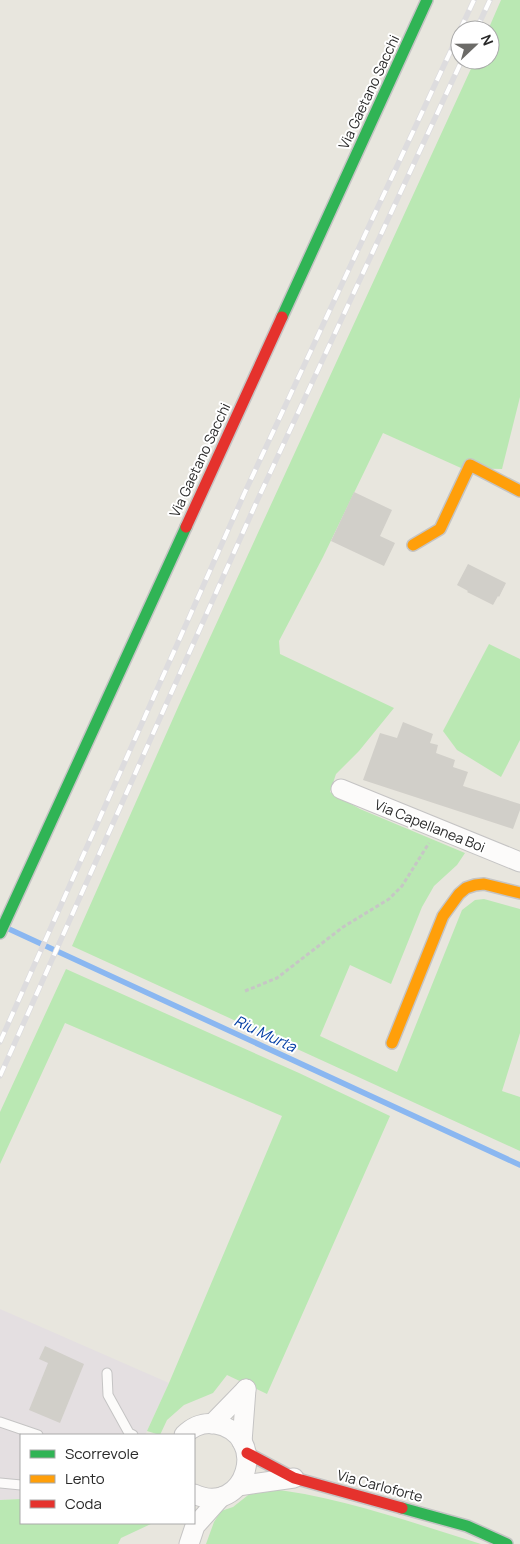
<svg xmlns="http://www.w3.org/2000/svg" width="520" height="1544" font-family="Manrope,sans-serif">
	<rect width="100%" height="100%" fill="#e8e6de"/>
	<polygon fill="#e4dfe1" points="0,1309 169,1383 145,1435 21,1435 21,1499 0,1500"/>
	<g fill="#bae8b3">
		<polygon points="501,0 520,0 520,397 502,469 461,468 383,433 323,557 279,641 280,654 394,708 359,751 336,774 330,792 360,809 465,853 457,865 434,886 422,907 391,984 350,965 320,1036 397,1072 462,910 475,900 484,899 520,909 520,1033 502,1091 520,1097 520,1151 72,946 179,705 475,60 490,60 490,30 488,30"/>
		<polygon points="489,644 520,659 520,740 501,777 457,750 443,731"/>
		<polygon points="66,969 299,1073 390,1116 267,1394 227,1375 213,1393 184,1405 167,1420 160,1435 147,1431 169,1383 282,1116 65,1023 0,1164 0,1112"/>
		<path d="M264,1488C338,1496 410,1522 481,1544H206L214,1522L221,1511L233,1507L252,1492Z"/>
		<polygon points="21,1499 21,1523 153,1523 121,1538 118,1544 0,1544 0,1500"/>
	</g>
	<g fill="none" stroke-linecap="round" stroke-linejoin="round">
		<polyline stroke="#8ab7f1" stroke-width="5.5" points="9,929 520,1165"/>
	</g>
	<g fill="#d1cfc9">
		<polygon points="354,492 392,510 380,536 395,543 384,566 331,541"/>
		<polygon points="468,564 506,583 499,597 498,596 493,605 467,592 468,591 457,585"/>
		<polygon points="403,722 433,734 430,743 438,745 436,753 455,760 453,767 468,772 463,786 520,804 520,810 513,829 363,780 380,733 397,738"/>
		<polygon points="45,1346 84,1364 60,1423 29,1410 48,1363 39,1359"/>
	</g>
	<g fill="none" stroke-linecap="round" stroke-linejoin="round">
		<defs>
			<g id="lane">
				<polyline points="107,1373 108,1395 129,1433 133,1435"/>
				<polyline points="0,1422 38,1435"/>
				<polyline points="0,1483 21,1485"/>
			</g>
			<g id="street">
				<polyline points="341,789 520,862"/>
				<polyline points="212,1424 246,1389"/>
				<path d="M184,1435C192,1427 203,1422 215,1424C271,1434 246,1518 194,1494"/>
				<polyline points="242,1442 246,1389"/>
				<polyline points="238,1486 294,1478"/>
				<polyline points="189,1544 195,1526 221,1497"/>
			</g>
			<g id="fast">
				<polyline points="282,317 427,0"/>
				<polyline points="0,933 186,527"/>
				<polyline points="402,1508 467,1526 507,1544"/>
			</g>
			<g id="slow">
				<polyline points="413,545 440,529 470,465 520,491"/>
				<polyline points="392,1043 443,916 459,894 466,888 475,885 484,884 520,893"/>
			</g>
			<g id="jam">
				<polyline points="186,527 282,317"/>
				<polyline points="247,1453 294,1478 402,1508"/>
			</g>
		</defs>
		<use href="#lane" stroke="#c5c4c4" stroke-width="11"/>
		<use href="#street" stroke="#c5c4c4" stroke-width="21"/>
		<use href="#fast" stroke="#c5c4c4" stroke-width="14"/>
		<use href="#slow" stroke="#c5c4c4" stroke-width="14"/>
		<use href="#jam" stroke="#c5c4c4" stroke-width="14"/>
		<polyline stroke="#c6c6c5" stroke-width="3" stroke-dasharray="4 2.5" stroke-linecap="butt" points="245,991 277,978 343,927 389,899 402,886 429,843"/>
		<use href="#lane" stroke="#fcfbfa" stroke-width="9"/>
		<use href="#street" stroke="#fcfbfa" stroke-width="19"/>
		<use href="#fast" stroke="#30b455" stroke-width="11"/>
		<use href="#slow" stroke="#ff9f0a" stroke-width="11"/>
		<use href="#jam" stroke="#e5322d" stroke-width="11"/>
		<defs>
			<g id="rail">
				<polyline points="460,30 474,0"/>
				<polyline points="476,30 490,0"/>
				<polyline points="0,1042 245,492 460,31"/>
				<polyline points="0,1076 257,501 462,60"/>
			</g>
		</defs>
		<use href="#rail" stroke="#dddcde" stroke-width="5.5"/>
		<use href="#rail" stroke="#fff" stroke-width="4" stroke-dasharray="11" stroke-linecap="butt"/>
	</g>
	<g text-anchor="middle" stroke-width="4" stroke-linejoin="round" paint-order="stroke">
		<g font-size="14" fill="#292929" stroke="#fff">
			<text transform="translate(369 92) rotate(-65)" y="5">Via Gaetano Sacchi</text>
			<text transform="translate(200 460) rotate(-65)" y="5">Via Gaetano Sacchi</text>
			<text transform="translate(430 826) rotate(22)" y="5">Via Capellanea Boi</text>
			<text transform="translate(380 1486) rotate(15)" y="5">Via Carloforte</text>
		</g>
		<g font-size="15" font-style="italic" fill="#013ca4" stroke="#fff">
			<text transform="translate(265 1034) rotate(25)" y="5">Riu Murta</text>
		</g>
	</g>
	<rect x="20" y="1434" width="175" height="90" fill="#ffffff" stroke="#a9a9a9"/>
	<rect x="30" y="1450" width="25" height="8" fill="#30b455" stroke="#a9a9a9"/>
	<text x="65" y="1459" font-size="15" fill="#292929">Scorrevole</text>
	<rect x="30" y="1475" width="25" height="8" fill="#ff9f0a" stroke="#a9a9a9"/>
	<text x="65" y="1484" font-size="15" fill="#292929">Lento</text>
	<rect x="30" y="1500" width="25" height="8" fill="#e5322d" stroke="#a9a9a9"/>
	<text x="65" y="1509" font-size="15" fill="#292929">Coda</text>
	<g transform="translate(475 45) rotate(68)"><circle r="24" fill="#ffffff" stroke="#a9a9a9"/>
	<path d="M0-4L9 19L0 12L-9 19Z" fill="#6c6b68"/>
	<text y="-8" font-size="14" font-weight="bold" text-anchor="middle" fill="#292929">N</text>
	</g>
</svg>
